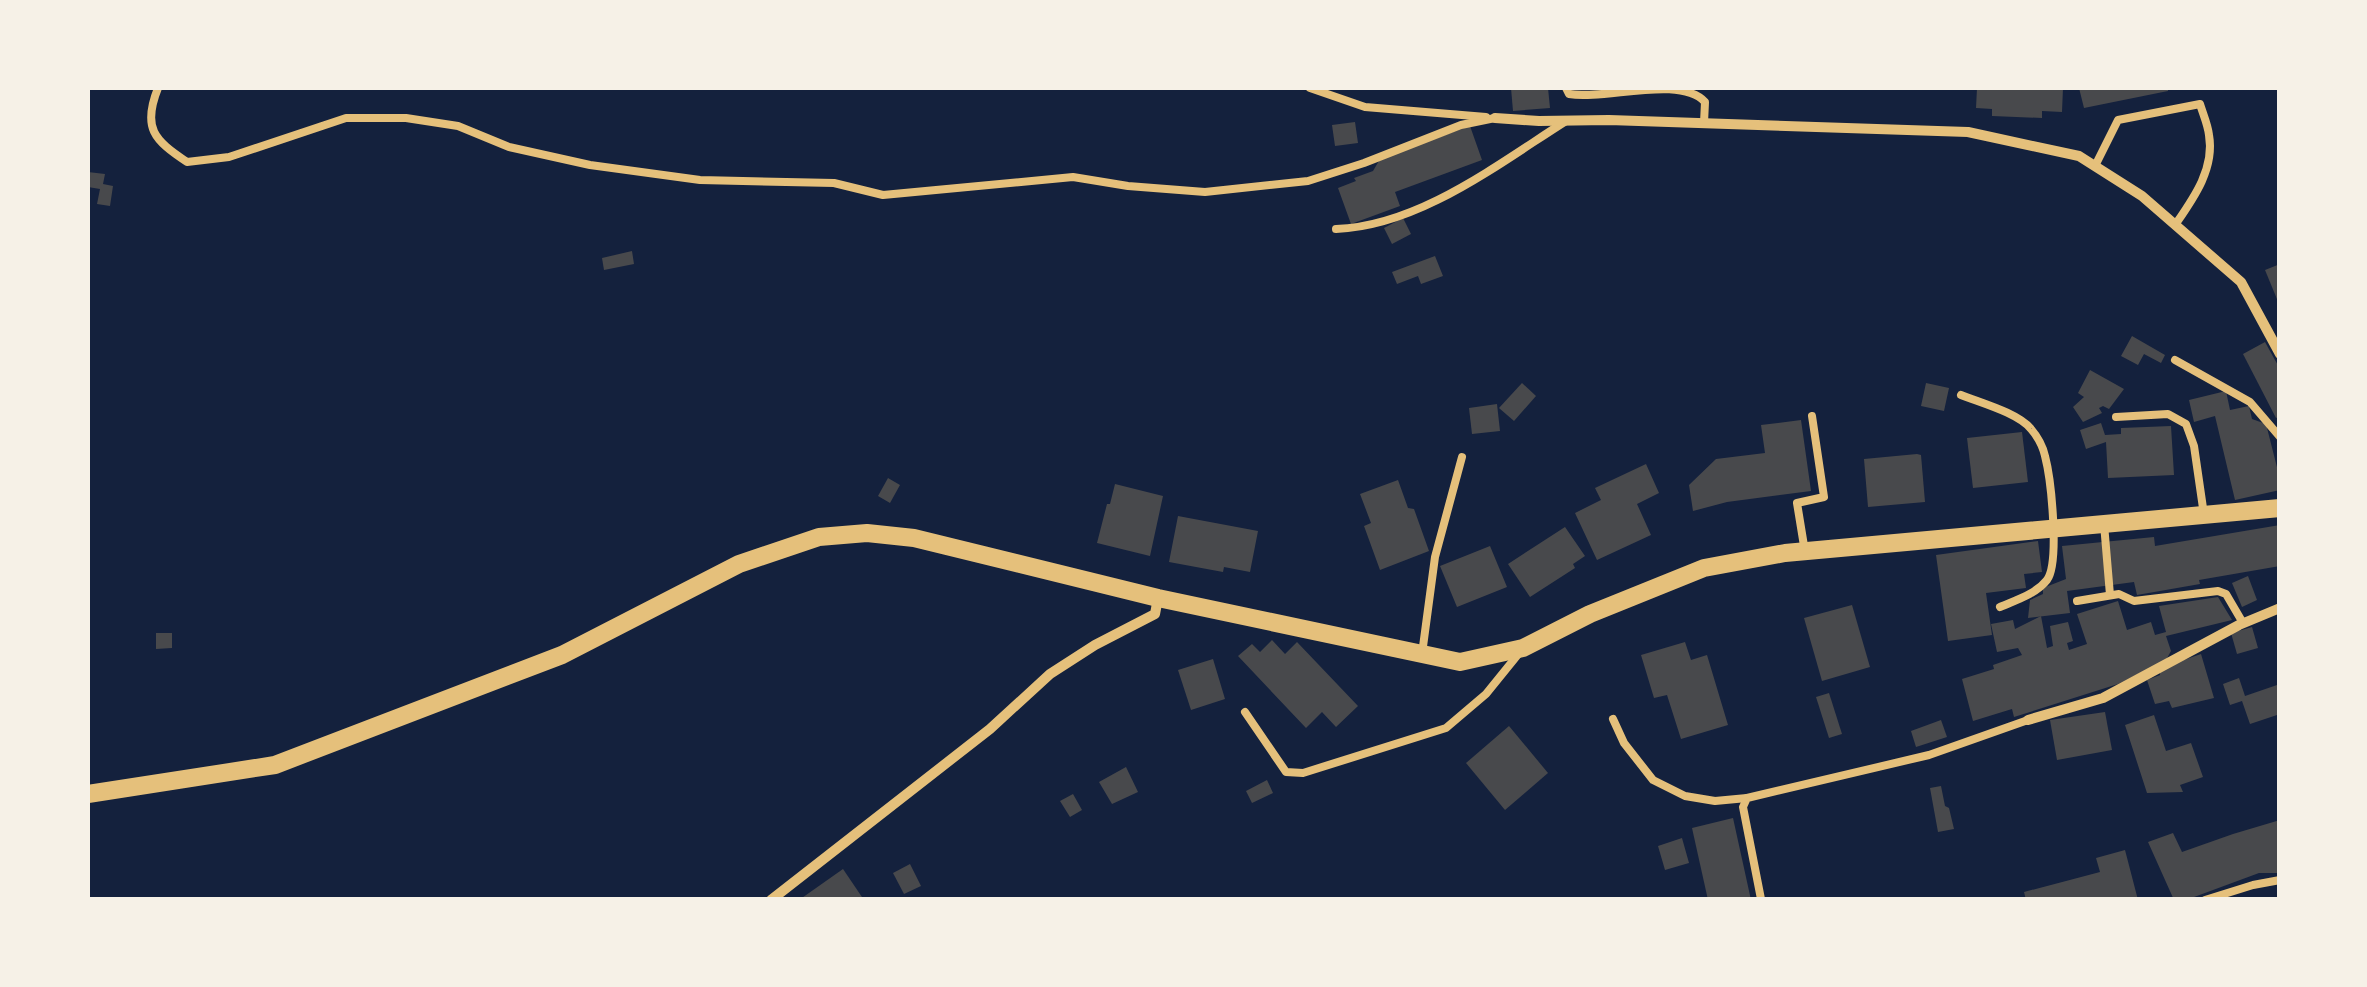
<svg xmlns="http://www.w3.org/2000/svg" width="2367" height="987" font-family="Ubuntu,sans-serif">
	<rect width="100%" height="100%" fill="#14213d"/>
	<g fill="#48494c">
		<polygon points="1511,88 1548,88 1550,108 1513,111"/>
		<polygon points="1977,88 2063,88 2062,112 2042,111 2042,118 1992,116 1992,109 1976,108"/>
		<polygon points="2079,88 2168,88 2168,91 2084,108"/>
		<polygon points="1355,122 1358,143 1335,146 1332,125"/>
		<polygon points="1470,126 1482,160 1395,192 1400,206 1351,224 1338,188 1356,181 1354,178 1373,171 1380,159"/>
		<polygon points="88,172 105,174 103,184 113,186 110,206 97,204 100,189 88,187"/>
		<polygon points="1403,218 1411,234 1392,244 1384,228"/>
		<polygon points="632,251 634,264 604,270 602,258"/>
		<polygon points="1435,256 1443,276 1421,284 1418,276 1397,284 1392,272"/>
		<polygon points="2280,264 2280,304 2279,304 2265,270"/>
		<polygon points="2132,336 2165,355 2161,363 2144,354 2138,365 2121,356"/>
		<polygon points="2265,342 2280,369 2280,416 2276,418 2243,354"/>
		<polygon points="2090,370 2124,389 2109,409 2103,406 2099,408 2102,413 2083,422 2073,407 2084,397 2078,393"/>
		<polygon points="1522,383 1536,396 1514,421 1499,408"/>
		<polygon points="1926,383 1949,388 1944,411 1921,406"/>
		<polygon points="2226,391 2230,410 2249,406 2252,419 2266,424 2280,479 2280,490 2235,500 2215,416 2194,422 2189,400"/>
		<polygon points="1497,404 1500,431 1472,434 1469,408"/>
		<polygon points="1801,420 1811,491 1727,502 1693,511 1689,485 1716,459 1765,453 1761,425"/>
		<polygon points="2101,423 2105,435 2121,434 2121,428 2171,426 2174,475 2108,478 2106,442 2086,449 2080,430"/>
		<polygon points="2022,432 2028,482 1973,488 1967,438"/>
		<polygon points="1917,454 1921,455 1925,502 1868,507 1864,459"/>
		<polygon points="1646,464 1659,493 1637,504 1651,535 1597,560 1575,513 1601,500 1595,488"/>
		<polygon points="888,478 900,485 890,503 878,496"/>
		<polygon points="1398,480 1408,508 1414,509 1429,551 1380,570 1364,526 1371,523 1360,494"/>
		<polygon points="1115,484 1163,496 1150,556 1097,543 1107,504 1110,504"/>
		<polygon points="1178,516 1258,531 1250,572 1224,567 1223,572 1169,562"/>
		<polygon points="2280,525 2280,566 2199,580 2200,584 2137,595 2134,582 2067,591 2070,613 2028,618 2030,600 2043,594 2043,588 2066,579 2062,546 2154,537 2155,546"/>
		<polygon points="1565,527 1585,556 1573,564 1575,568 1530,597 1508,564"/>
		<polygon points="2038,541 2042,572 2024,574 2026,588 1986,593 1992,635 1948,641 1936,555"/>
		<polygon points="1490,546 1507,587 1457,607 1440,566"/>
		<polygon points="2248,576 2257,600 2242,607 2232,583"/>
		<polygon points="2218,597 2232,620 2166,636 2171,651 2166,660 2118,684 2014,717 2012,709 1973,721 1962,679 1994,669 1993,665 2022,655 2018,648 1997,652 1991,624 2013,620 2015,629 2041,616 2047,648 2053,646 2050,626 2068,622 2073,641 2067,643 2069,650 2087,644 2077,614 2118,601 2127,630 2151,622 2155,635 2166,632 2159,606"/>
		<polygon points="1852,605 1870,667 1822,681 1804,618"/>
		<polygon points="2252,627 2258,648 2237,654 2231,633"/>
		<polygon points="156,633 172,633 172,648 156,649"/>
		<polygon points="1272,640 1285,654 1297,642 1358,706 1336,727 1322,712 1306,728 1238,656 1252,644 1260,652"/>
		<polygon points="1685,642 1691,660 1707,655 1728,725 1681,739 1667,695 1654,698 1641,655"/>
		<polygon points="2201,654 2214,698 2172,708 2169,701 2155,704 2147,680 2160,675 2160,668"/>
		<polygon points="1213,659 1225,699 1191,710 1178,670"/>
		<polygon points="2239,678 2245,696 2277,685 2280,714 2250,724 2242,701 2230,705 2223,684"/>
		<polygon points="1829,693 1842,734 1829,738 1816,697"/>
		<polygon points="2105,712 2112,750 2057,760 2050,720"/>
		<polygon points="2154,715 2166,751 2191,743 2203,777 2180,785 2183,792 2147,793 2125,725"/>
		<polygon points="1941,720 1947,737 1916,747 1911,731"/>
		<polygon points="1509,726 1548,773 1505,810 1466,763"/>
		<polygon points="1126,767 1138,792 1112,804 1099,782"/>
		<polygon points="1267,780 1273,793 1252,803 1246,791"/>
		<polygon points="1941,786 1945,806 1949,808 1954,829 1938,832 1930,788"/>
		<polygon points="1073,794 1082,810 1070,817 1060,801"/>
		<polygon points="1733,818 1751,900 1708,900 1692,828"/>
		<polygon points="2280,820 2280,873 2259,873 2186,900 2174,900 2148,842 2173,833 2182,852 2233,834"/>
		<polygon points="1682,838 1689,863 1665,870 1658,846"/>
		<polygon points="2125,850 2138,900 2026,900 2024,892 2100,872 2096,858"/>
		<polygon points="910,864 921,886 904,894 893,873"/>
		<polygon points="843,869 864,900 799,900"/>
	</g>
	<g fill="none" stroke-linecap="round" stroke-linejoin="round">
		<g stroke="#e5c07b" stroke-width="8">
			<path d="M158,88C142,128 154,140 187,162L229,157L346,118H406L458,126L509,147L590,165L700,180L834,183L883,195L1073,177L1128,186L1205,192L1308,181L1364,163L1461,125L1495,118"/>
			<polyline points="1310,88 1365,107 1486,117"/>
			<path d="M1566,88L1569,94C1606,100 1680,75 1705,102L1704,123"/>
			<path d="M2095,166L2118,120L2200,104C2203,114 2208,125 2209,135C2215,169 2193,199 2175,225"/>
			<path d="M1336,229C1419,226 1498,164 1566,121"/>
			<polyline points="2175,360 2250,402 2280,437"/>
			<path d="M1961,395C1981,403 2018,413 2031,429C2037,436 2043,447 2045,456C2051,479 2060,562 2047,580C2036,594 2016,600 2000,607"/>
			<polyline points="2116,417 2168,414 2186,424 2194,446 2204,515"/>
			<polyline points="2104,524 2110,595"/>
			<polyline points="1805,552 1797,503 1824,497 1812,416"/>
			<polyline points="2077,601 2119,594 2134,601 2218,591 2226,594 2243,623"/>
			<polyline points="1422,654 1435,557 1462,457"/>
			<polyline points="1245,712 1286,772 1303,773 1446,728 1486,694 1520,652"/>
			<polyline points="1613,719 1624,743 1653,780 1685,796 1715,801 1747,798"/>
			<polyline points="1761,899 1743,807 1747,798 1929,755 2028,720"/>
			<polyline points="2205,900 2253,885 2280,880"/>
		</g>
		<g stroke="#e5c07b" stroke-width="10">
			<polyline points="1495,118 1539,121 1609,120 1968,132 2079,156 2142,196 2241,282 2280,354"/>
			<polyline points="2028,720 2103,698 2239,625 2280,608"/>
			<polyline points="771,900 990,729 1050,674 1095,645 1155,614 1158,598"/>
		</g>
		<polyline stroke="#e5c07b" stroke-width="18" points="88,794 275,765 562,655 739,564 819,537 867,533 914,538 1158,598 1460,662 1523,648 1590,614 1704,568 1785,553 2280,508"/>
	</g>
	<rect width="2367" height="987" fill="none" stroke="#f6f1e7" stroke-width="180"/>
</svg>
